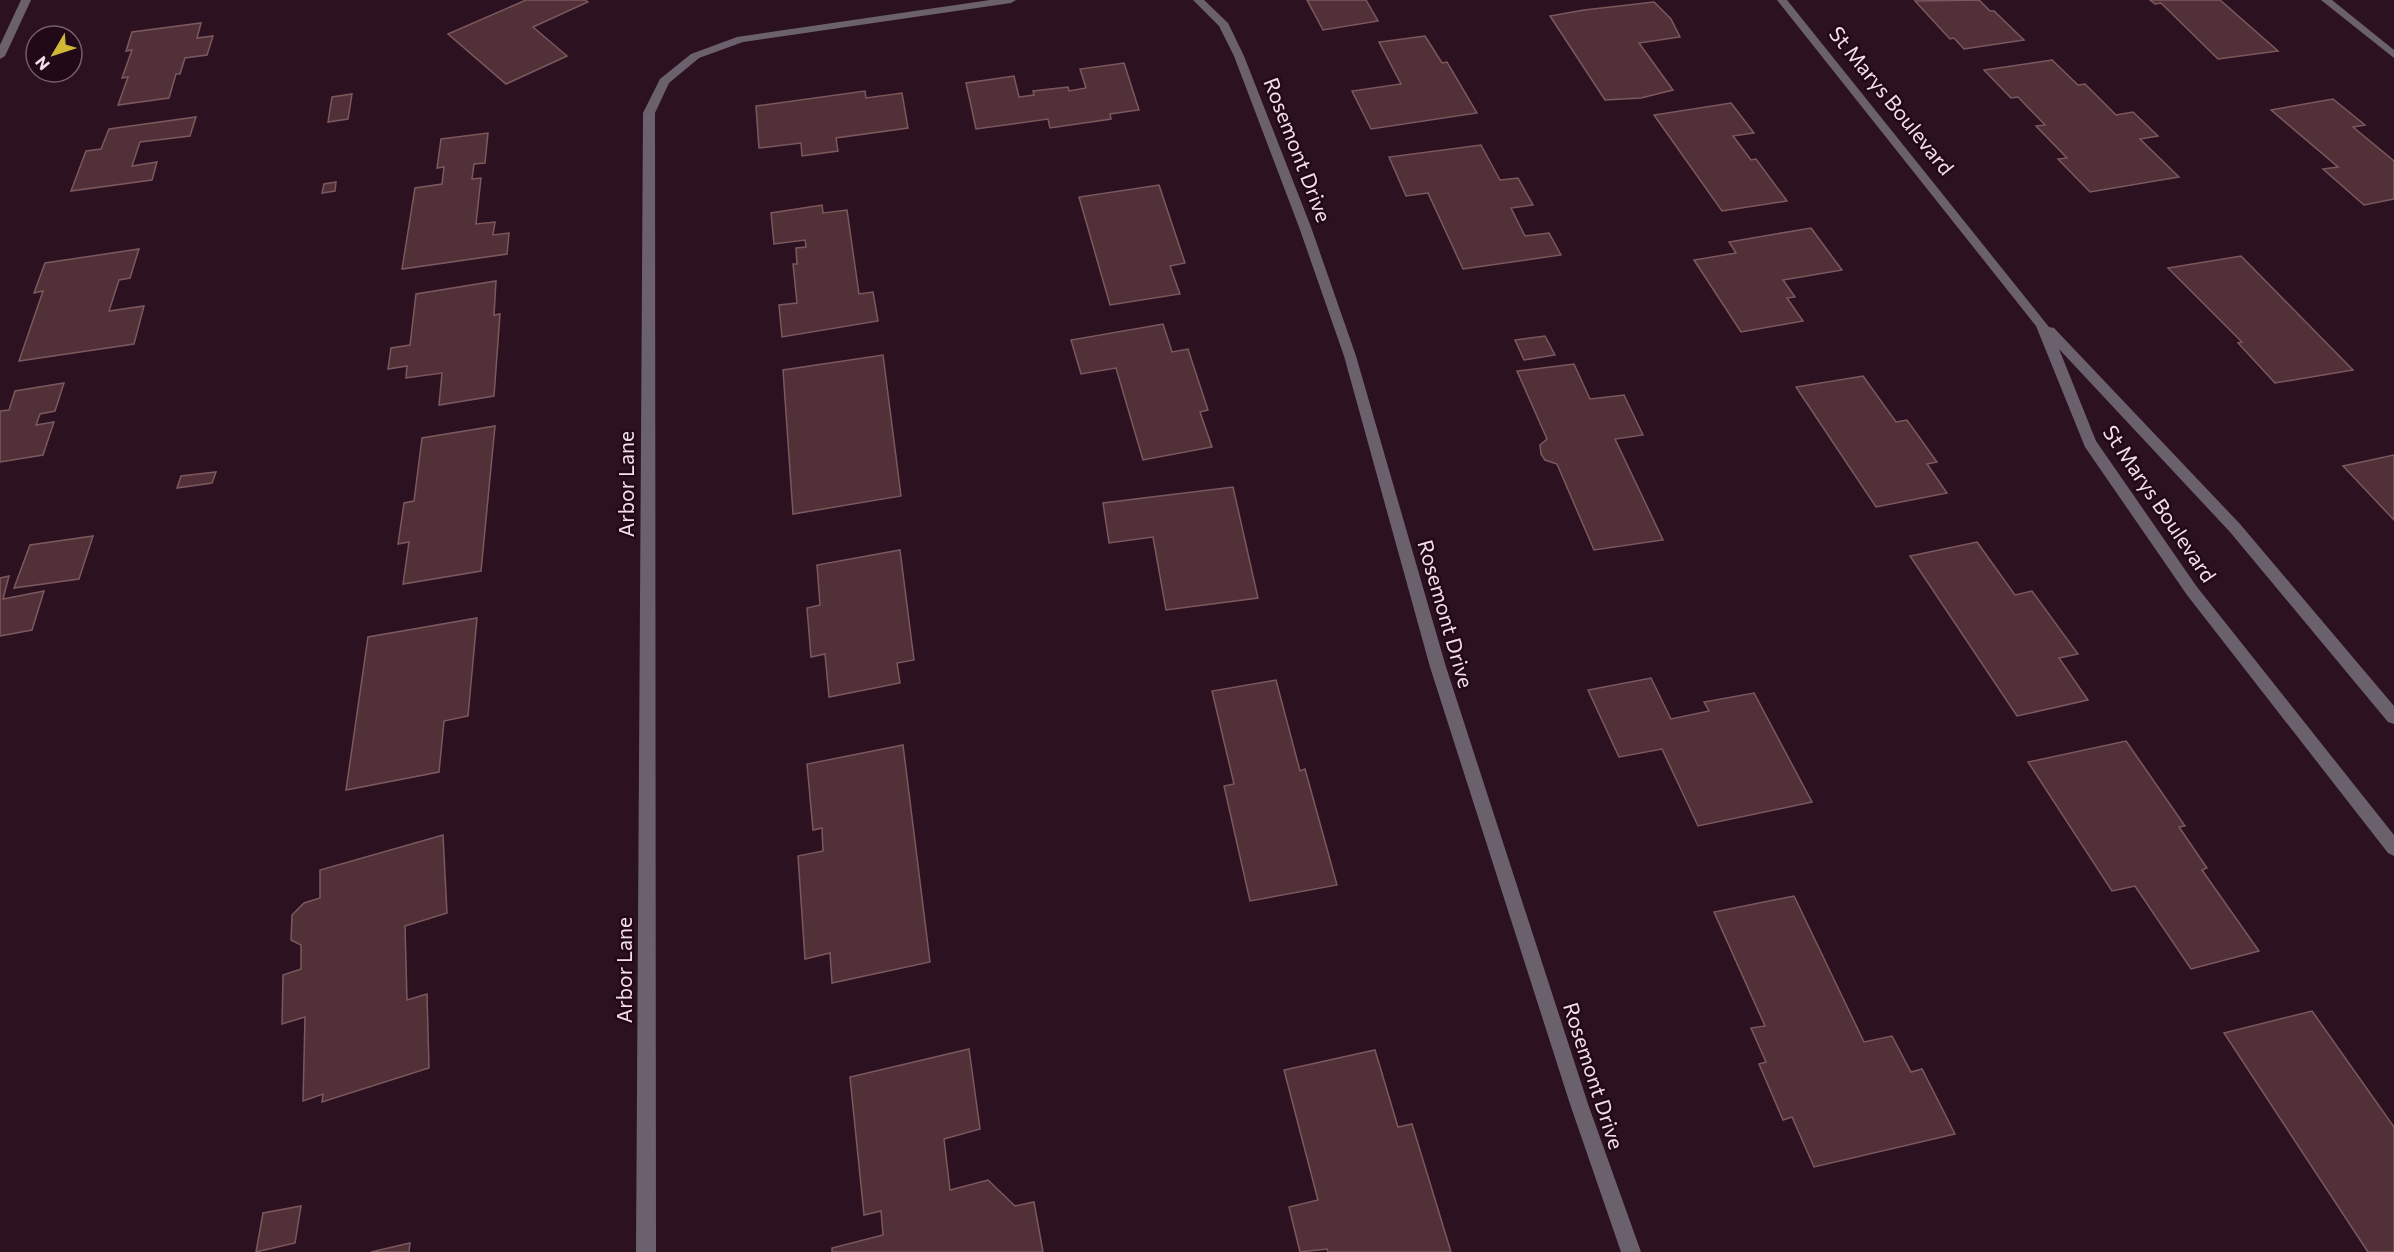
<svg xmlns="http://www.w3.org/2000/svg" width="2394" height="1252" font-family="Commissioner,sans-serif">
	<rect width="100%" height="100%" fill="#2c1221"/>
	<g fill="#513137" stroke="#7c585e" stroke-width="1.5">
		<polygon points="526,0 585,0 588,2 533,27 567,56 506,84 448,34"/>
		<polygon points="1307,0 1366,0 1378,21 1323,30"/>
		<polygon points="1979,0 1990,11 1994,11 2024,40 1964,49 1954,38 1950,39 1915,1"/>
		<polygon points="2150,0 2220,0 2278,51 2218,59 2161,3 2155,4"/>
		<polygon points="1654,2 1671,19 1680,37 1639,43 1673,90 1641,98 1605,100 1550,16 1584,10"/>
		<polygon points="201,23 197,38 213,36 207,55 185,58 180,74 176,74 169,98 118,105 128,77 122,78 132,50 126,51 132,32"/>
		<polygon points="1425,36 1442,63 1447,62 1477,113 1371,129 1352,91 1401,84 1379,42"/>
		<polygon points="2052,60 2078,85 2085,84 2116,115 2133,112 2158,136 2140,139 2179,177 2090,192 2058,159 2067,158 2036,126 2045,125 2018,97 2011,98 1984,70"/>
		<polygon points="1124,63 1139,110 1110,114 1111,119 1050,128 1048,119 976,129 966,83 1014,76 1019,97 1034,95 1033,91 1068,87 1069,91 1086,88 1080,69"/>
		<polygon points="865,91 866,98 902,93 908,128 836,138 838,151 802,156 801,143 759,148 756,106"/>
		<polygon points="352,94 348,119 328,122 332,97"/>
		<polygon points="2333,99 2365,125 2353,127 2394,161 2394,199 2364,205 2323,169 2338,167 2271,110"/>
		<polygon points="1731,103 1754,133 1733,136 1751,160 1756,159 1787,201 1722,211 1654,115"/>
		<polygon points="196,117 190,136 140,142 132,166 157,162 152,180 71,191 86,151 101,149 109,129"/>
		<polygon points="488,133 485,163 474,164 472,179 481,178 476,224 495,222 493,235 509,233 507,254 402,269 415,188 442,184 444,167 437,168 441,139"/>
		<polygon points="1481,145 1500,180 1518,178 1533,205 1511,208 1525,236 1549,233 1561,255 1463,269 1428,193 1406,196 1389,157"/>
		<polygon points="336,182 335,191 322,193 324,184"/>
		<polygon points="1159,185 1185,263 1170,266 1180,294 1110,305 1079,197"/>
		<polygon points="822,205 823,213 847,210 859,294 873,292 878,321 782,337 779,305 797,303 793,264 797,264 796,248 806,247 805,240 774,244 771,213"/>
		<polygon points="1811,228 1842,270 1783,280 1795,297 1787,298 1803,321 1741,332 1694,260 1736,253 1729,242"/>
		<polygon points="139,249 130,278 119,280 109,311 144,306 134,344 19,361 43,291 34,293 45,263"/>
		<polygon points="2241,256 2353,370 2275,383 2238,343 2242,342 2168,268"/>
		<polygon points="496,281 494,315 500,314 494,396 439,405 442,373 406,378 407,366 388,369 391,348 410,345 416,294"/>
		<polygon points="1163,324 1172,352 1188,349 1208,410 1200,412 1212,447 1143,460 1116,368 1081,374 1071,340"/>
		<polygon points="1545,336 1555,355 1524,360 1515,340"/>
		<polygon points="883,355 901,496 793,514 783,370"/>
		<polygon points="1574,364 1590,399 1624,395 1643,435 1615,439 1663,540 1594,550 1557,464 1545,460 1541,454 1540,445 1547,439 1517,371"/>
		<polygon points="1863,376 1896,422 1907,420 1937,462 1927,464 1947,493 1876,507 1796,387"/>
		<polygon points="64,383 55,411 40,414 36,425 54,422 43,455 0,462 0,411 9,410 15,391"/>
		<polygon points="495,426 481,571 403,584 409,542 398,544 404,503 414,501 422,438"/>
		<polygon points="2394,455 2394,520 2343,466"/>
		<polygon points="216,472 212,483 177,488 181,476"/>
		<polygon points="1233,487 1258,598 1166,610 1153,537 1109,543 1103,503"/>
		<polygon points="93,536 79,579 14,588 30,545"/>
		<polygon points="1977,542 2015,595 2032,591 2078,654 2059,658 2088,700 2017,716 1910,556"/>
		<polygon points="900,550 914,660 897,663 900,683 829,697 825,654 811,657 807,608 820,605 817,565"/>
		<polygon points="9,576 3,599 44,591 32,630 0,636 0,578"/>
		<polygon points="477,618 468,716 444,721 439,772 346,790 368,637"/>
		<polygon points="1651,678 1671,719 1709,711 1704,702 1754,693 1812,802 1698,826 1662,749 1619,757 1588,690"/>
		<polygon points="1276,680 1300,771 1305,769 1337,885 1250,901 1224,786 1234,784 1212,691"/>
		<polygon points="2126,741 2185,826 2179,827 2207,868 2202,870 2259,951 2191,969 2135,886 2112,891 2028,762"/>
		<polygon points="903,745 930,962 832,983 830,953 805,959 798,856 823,851 822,828 813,830 807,764"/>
		<polygon points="443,835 447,913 405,926 407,1000 427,994 429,1068 322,1102 323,1094 303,1101 305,1017 282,1024 283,975 301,969 301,945 291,940 292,915 304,903 320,898 320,870"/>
		<polygon points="1794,896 1864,1042 1892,1036 1911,1072 1922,1069 1955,1134 1814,1167 1792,1117 1783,1120 1759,1064 1766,1062 1751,1028 1765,1026 1714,912"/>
		<polygon points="2312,1011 2394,1127 2394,1252 2368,1252 2224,1033"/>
		<polygon points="969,1049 980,1129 944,1139 950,1190 988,1180 1015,1206 1034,1202 1043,1252 832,1252 832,1248 883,1235 881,1211 864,1215 850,1077"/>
		<polygon points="1375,1050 1398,1127 1412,1124 1451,1252 1328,1252 1327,1249 1300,1252 1289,1207 1318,1200 1284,1070"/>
		<polygon points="301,1206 295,1243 256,1252 263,1213"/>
		<polygon points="410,1243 409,1252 371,1252"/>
	</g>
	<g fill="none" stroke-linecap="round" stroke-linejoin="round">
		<g fill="#6b616c" fill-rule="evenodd">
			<polygon points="21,0 31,0 5,56 0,59 0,45"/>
			<polygon points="990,0 1016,0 1011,3 743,42 699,58 669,83 655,113 656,1252 636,1252 643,113 660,79 691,54 737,37"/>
			<polygon points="1193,0 1204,0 1228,23 1244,56 1311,227 1356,356 1446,667 1588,1104 1641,1252 1621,1252 1570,1104 1430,667 1344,356 1299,227 1234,56 1219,26"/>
			<polygon points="1777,0 1787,0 2049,327 2054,328 2240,524 2394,706 2394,724 2388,722 2230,532 2059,349 2096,441 2197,587 2394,835 2394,856 2388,853 2187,595 2085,447 2036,326"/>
			<polygon points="2321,0 2332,0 2394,50 2394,58"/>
		</g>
	</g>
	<g text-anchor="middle" stroke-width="5" stroke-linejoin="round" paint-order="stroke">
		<g font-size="21" fill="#f2dfe9" stroke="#220918">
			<text transform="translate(1891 101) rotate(51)" y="7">St Marys Boulevard</text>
			<text transform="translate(1297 150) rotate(69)" y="7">Rosemont Drive</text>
			<text transform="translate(627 484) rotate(-90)" y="7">Arbor Lane</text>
			<text transform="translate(2159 504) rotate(56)" y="7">St Marys Boulevard</text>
			<text transform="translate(1445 614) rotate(74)" y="7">Rosemont Drive</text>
			<text transform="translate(625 970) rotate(-90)" y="7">Arbor Lane</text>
			<text transform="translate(1593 1076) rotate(72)" y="7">Rosemont Drive</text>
		</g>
	</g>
	<g transform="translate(54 54) rotate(231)"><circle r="28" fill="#220918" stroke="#755f6c" stroke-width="1.5"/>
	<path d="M0-4.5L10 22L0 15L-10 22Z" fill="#d0b837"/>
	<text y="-9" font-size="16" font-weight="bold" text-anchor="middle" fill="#f2dfe9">N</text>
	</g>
</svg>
